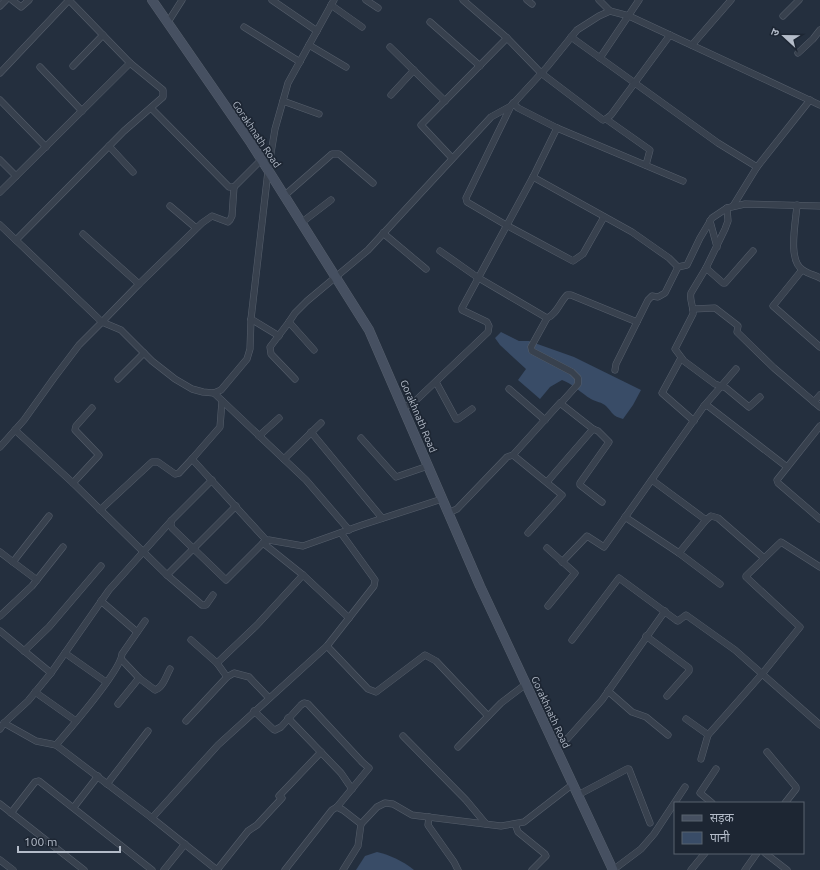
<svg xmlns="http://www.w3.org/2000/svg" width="820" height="870" font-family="Ubuntu,'Noto Sans Devanagari',sans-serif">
	<rect width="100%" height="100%" fill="#242f3e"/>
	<g fill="#394c67">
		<path d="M501,332L519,341H529L574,357L641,390L633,405L623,419C612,416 613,413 606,406C602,402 596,402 591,399C581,393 573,384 562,380L550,387L540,399L518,380L526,369L500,345L495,338Z"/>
		<path d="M377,852C390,855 403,861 414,870H356L365,856Z"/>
	</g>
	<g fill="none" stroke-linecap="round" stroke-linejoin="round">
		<defs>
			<g id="minor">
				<polyline points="12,0 21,7 29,0"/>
				<polyline points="272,0 317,31"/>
				<polyline points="366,0 378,8"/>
				<polyline points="527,0 532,4"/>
				<polyline points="599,0 610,11"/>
				<polyline points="331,5 362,27"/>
				<polyline points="0,6 6,0"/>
				<polyline points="783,16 799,0"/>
				<polyline points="168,22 182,0"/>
				<polyline points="430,22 480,66"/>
				<polyline points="244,27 300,62"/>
				<polyline points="571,37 718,143 757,167"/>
				<polyline points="507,38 541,73 603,120 606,119 611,115 670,35"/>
				<polyline points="309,45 346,67"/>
				<polyline points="692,45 731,0"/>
				<polyline points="390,47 445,101"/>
				<polyline points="798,53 813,39 820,30"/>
				<polyline points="600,58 639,0"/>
				<polyline points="73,66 103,35"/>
				<polyline points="40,67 82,111"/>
				<polyline points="0,73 68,1"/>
				<polyline points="391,95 414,70"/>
				<polyline points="0,100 46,147"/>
				<polyline points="283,101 319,114"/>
				<polyline points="513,103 518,108 557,128 683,181"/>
				<polyline points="511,106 466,198 467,202 506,225 573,261 583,254 604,217"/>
				<polyline points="151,108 229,187 234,187 261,160"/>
				<polyline points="606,119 650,150 646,165"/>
				<polyline points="109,146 133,172"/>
				<polyline points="452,158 421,125 507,38 463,0"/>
				<polyline points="0,160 16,176"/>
				<polyline points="533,177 557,128"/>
				<polyline points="0,192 130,63 69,0"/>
				<polyline points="284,196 332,154 339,154 373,183"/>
				<path d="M797,205C796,221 787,261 803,270C808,274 815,275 820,278"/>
				<polyline points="170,206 196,228"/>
				<polyline points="733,206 757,167 810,100"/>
				<path d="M727,208L728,221L725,229L706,268L691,293C689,300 694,307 693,314L675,349L684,361L715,384L726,388L749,407L760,397"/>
				<polyline points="710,221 717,247"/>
				<polyline points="301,223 331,200"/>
				<polyline points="0,225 102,322 139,284 202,223 212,216 228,222 230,220 232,216 234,187"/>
				<polyline points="383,233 426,269"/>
				<polyline points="83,234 139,284"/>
				<polyline points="16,240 124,131 163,97 163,90 130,63"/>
				<path d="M440,251L477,277L547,318C556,315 560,302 567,295H571L637,322"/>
				<polyline points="706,268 723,283 725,283 753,251"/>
				<polyline points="802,270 773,306 820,347"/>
				<polyline points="693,309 715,308 737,325 738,326 737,332 774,368 820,407"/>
				<polyline points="547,318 531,347 532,351 572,372 578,378 578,384 561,403"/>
				<polyline points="251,319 279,336"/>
				<polyline points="289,322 270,347 271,354 295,379"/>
				<polyline points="314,350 289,322 295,313 307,301 368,250 491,117 511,106 547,67 577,30 599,16 610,11 629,16 820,105"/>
				<polyline points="681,358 662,393 694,421"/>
				<polyline points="615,370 616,364 648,300 652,296 658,297 665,293 678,267"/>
				<polyline points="118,379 144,353"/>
				<polyline points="436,382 456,419 458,419 472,409"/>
				<polyline points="509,389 545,420"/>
				<polyline points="214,393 306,480 349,530"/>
				<polyline points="222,401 220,427 192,459 267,541"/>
				<polyline points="814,402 820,395"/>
				<polyline points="402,406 411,405 488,332 489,326 487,322 462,310 462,308 533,177 632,232 669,258 678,267 687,265 700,238 712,218 727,208 745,204 820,206"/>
				<polyline points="704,406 736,369"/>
				<polyline points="820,426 777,480 778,483 820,519"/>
				<polyline points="15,430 73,483 167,575 202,605 206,605 213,595"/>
				<polyline points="311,432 382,518"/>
				<polyline points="259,436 279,418"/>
				<polyline points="361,438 396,477 428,466"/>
				<polyline points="0,447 24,420 54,378 79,345 102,322 121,330 152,361 175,379 192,389 203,392 214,393 221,390 247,359 250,349 251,319 268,171 275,129 288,83 334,0"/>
				<polyline points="513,455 560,403 593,429"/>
				<polyline points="284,459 321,423"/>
				<polyline points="652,480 706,520"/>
				<polyline points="547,482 593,429 598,431 609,442 580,483 580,485 602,502"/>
				<polyline points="73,483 99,455 75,430 76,426 92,408"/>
				<polyline points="100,510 152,462 158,462 175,474 179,473 192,459"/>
				<polyline points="448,513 457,509 507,457 513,455 562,495 528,533"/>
				<polyline points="625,517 679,553 720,584"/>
				<polyline points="263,543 269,540 303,546 362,525 442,499"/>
				<polyline points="547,548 575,573 548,606"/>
				<polyline points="0,552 13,562 49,516"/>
				<polyline points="679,553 706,520 711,516 718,518 764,558"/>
				<polyline points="13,562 37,580"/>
				<polyline points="562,562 587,536 604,547 704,406 708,406 787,467"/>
				<polyline points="167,575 236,506"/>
				<polyline points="303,575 349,618"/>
				<polyline points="101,601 137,632"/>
				<polyline points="0,616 32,586 63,547"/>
				<polyline points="0,631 51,673"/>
				<polyline points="646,636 689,668 689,671 667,696"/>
				<polyline points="191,640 217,663 257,625 303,575 263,543 226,580 172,528 171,525 171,521 212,480"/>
				<polyline points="572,640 619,578 676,620 678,621 686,615 735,650 820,725"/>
				<polyline points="327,646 368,689 376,692 425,655 436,661 488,716"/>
				<polyline points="24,651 49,627 101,566"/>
				<polyline points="65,653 106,682"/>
				<path d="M122,660L139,678L155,690C163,688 166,676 170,669"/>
				<polyline points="217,663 227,677"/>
				<polyline points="608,691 632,712 646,717 668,735"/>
				<polyline points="35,692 76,721"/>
				<polyline points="118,704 139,678"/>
				<polyline points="254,711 273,729 275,730 281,727 301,705 304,703 308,704 362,762 369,768 337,807"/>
				<polyline points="288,718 341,773 352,789"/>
				<polyline points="686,719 707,734 709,734 762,674 800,627 746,577 746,576 781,542 820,567"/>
				<polyline points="186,721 227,677 234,673 249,677 269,698"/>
				<polyline points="4,723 28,701 51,673 109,590 171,521"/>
				<polyline points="0,729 4,723 36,741 56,745 152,818 217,870"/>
				<polyline points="403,736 466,800 486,824"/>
				<path d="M56,745C69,730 121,670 122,654L145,621"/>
				<polyline points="458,747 501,703 526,684"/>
				<polyline points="555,747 568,738 602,700 665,611"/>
				<polyline points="767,752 796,787 796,789 785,803"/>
				<polyline points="701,759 708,735"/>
				<polyline points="107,784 148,731"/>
				<polyline points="578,795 627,769 629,769 650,823"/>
				<polyline points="279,796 321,752"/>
				<polyline points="712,803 700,793 716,769"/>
				<polyline points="0,804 84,870"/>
				<polyline points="74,807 98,776"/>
				<polyline points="11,813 35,782 39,781 152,870"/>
				<polyline points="429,817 428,825 430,828 454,862 458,870"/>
				<polyline points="152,818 218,745 327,646 374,586 375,580 341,533"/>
				<polyline points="515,824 518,832 545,854 546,856 532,870"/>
				<polyline points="765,853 787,870"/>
				<polyline points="0,860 13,870"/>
				<polyline points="164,870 185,844"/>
				<polyline points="217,870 248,831 257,825 282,798"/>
				<polyline points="285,870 332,810 337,807 343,810 361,824 377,807 385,803 393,804 412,815 501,826 524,822 573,784"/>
				<polyline points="343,870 358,846 361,824"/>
				<polyline points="613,870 641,849 654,834 685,787"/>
				<polyline points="691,870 705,853"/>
				<polyline points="745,870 757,853"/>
			</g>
			<polyline id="secondary" points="152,0 251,143 369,330 480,586 613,870"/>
		</defs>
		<use href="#minor" stroke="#565f6c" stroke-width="7"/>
		<use href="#secondary" stroke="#565f6c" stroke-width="10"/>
		<use href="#minor" stroke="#38414e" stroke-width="6"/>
		<use href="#secondary" stroke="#465061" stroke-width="9"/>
	</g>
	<g text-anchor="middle" stroke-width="3.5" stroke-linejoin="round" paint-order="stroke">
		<g font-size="10" fill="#b4bcc9" stroke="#1d2633">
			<text transform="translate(257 134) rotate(56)" y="4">Gorakhnath Road</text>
			<text transform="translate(419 416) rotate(67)" y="4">Gorakhnath Road</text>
			<text transform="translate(551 712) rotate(65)" y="4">Gorakhnath Road</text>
		</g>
	</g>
	<rect x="674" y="802" width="130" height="52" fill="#1d2633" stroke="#59626f"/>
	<rect x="682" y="815" width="20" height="6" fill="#465061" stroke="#59626f"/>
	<text x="710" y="822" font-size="12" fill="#b4bcc9">सड़क</text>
	<rect x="682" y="832" width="20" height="12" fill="#394c67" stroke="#59626f"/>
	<text x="710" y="842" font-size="12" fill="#b4bcc9">पानी</text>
	<g transform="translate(784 36) rotate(292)" stroke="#1d2633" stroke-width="3" paint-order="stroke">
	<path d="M0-3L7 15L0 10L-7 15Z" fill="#b4bcc9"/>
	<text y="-6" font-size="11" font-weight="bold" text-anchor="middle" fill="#b4bcc9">उ</text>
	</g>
	<path d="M18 846v6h102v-6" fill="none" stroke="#b4bcc9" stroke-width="2"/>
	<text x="24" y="846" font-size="12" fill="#b4bcc9" stroke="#1d2633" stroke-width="3" paint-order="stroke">100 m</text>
</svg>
